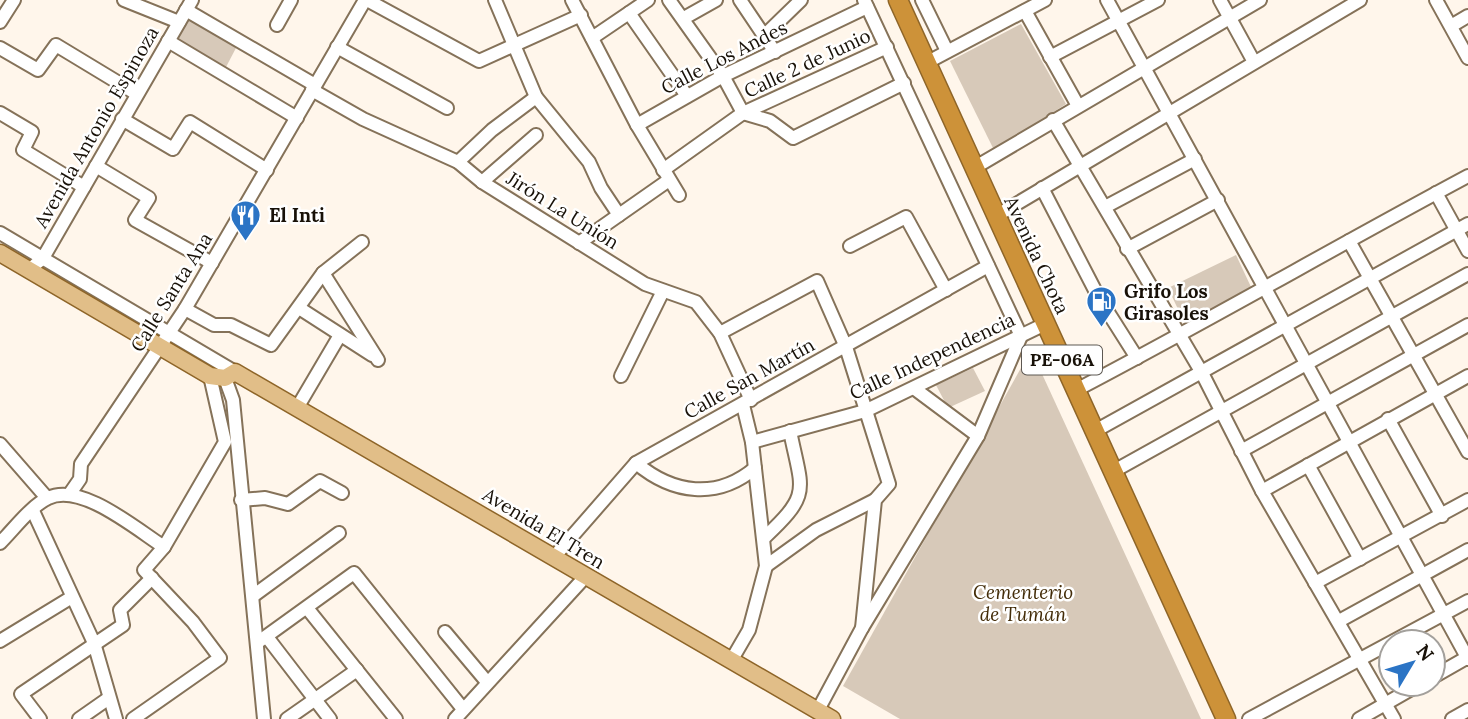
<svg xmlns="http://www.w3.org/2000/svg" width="1468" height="719" font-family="Lora,serif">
	<rect width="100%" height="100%" fill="#fff6eb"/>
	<g fill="#d7c9b9">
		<polygon points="187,17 237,46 225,69 173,39"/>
		<polygon points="1021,24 1066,104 994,150 950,61"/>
		<polygon points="1236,255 1251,287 1185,324 1168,288"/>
		<polygon points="1031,350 1201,719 900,719 843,686"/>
		<polygon points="973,368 985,391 948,408 936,385"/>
	</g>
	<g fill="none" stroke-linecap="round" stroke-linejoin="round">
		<defs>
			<g id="minor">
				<polyline points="124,0 179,22"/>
				<polyline points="367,0 479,61 581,15"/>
				<polyline points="495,0 536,97 589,162 601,188 619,215"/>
				<polyline points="572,0 637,125 679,195"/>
				<polyline points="669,0 723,76 743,113 770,121 793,138 904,83"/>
				<polyline points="740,0 775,52"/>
				<polyline points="922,0 947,51"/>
				<polyline points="1107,0 1468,659"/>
				<polyline points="1220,0 1254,62"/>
				<polyline points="1436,0 1468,58"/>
				<polyline points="186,10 315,85"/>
				<polyline points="1025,11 1077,104"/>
				<polyline points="629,13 687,96"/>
				<polyline points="684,18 716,0"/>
				<polyline points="0,22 14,0"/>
				<polyline points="277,25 291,0"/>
				<polyline points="1451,26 1468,16"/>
				<polyline points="764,36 801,0"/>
				<polyline points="592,38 648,0"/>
				<polyline points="168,41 297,118"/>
				<polyline points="337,47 447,108"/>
				<polyline points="0,48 38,70 56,45 137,94"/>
				<polyline points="1050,57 1158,0"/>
				<polyline points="926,63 1045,0"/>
				<polyline points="312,90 363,119 458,162 482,182 645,284 696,302 720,333 751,400"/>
				<polyline points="0,113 32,132 23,150 84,187"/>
				<polyline points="122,119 173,149 190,122 267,170"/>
				<polyline points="1053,120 1202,373 1262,491 1394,719"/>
				<polyline points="637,125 723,76 867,7"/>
				<polyline points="458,162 492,130 536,97"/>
				<polyline points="96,166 149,198 135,220 212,263"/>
				<polyline points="974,168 1260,0"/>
				<polyline points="663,170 743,113 887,47"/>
				<polyline points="482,182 536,135"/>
				<polyline points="1042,188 1099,298 1137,358"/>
				<polyline points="1436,193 1468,251"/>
				<polyline points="1105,207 1195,159"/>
				<polyline points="996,216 1360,0"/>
				<polyline points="0,233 235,372"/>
				<polyline points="1349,241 1468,452"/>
				<polyline points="579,243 669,180"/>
				<polyline points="850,246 906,217 946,290"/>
				<polyline points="1127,249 1218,200"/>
				<polyline points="29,270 43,258 192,0"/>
				<polyline points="323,273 378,360"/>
				<polyline points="299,308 372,355"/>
				<polyline points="185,309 214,325 231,325 271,345 323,273 362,242"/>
				<polyline points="720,333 817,281 846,347 889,484 875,500 862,628 818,710"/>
				<polyline points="621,376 663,291"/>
				<polyline points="225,378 233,400 264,719"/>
				<polyline points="915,389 978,436"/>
				<path d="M1076,390C1208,321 1337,246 1468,176"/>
				<polyline points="297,408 340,335"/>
				<polyline points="1388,419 1442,516"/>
				<polyline points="1095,431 1468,224"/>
				<polyline points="752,442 865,411 1045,324"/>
				<polyline points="0,444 47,498"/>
				<polyline points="1241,451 1468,325"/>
				<path d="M636,463C673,494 717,500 755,468"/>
				<polyline points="1308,465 1360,559"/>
				<polyline points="1114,471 1468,274"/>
				<polyline points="1262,491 1468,376"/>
				<polyline points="71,492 80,479 81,464 185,309 365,0"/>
				<polyline points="241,500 265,498 288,504 320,481 342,493"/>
				<polyline points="33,511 94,643 116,719"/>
				<path d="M765,537C812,493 802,491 790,431"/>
				<path d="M0,543C14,529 31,506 48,498C81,482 136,529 164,547"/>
				<polyline points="554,557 636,463 988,266"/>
				<polyline points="766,566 816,530 875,500"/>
				<polyline points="1315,583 1468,500"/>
				<polyline points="253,596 339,533"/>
				<polyline points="307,608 396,719"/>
				<polyline points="1339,621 1468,550"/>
				<polyline points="862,628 978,436 1021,336 864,0"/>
				<polyline points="445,632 487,682"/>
				<polyline points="267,637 330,719"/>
				<polyline points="0,641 72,597"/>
				<polyline points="257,643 354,573 463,709"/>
				<polyline points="731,661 749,630 766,566 752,442 743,405"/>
				<polyline points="1433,677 1468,657"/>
				<polyline points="40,719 21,694 123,625 120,610 152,578"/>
				<polyline points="79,719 109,698"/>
				<polyline points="133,719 220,658 193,622 144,570 164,547 225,442 210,376"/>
				<polyline points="287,719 357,670"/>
				<polyline points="455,719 585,577"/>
				<polyline points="1249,719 1468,601"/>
				<polyline points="1359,719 1420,684"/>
				<polyline points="1452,719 1468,710"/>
			</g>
			<polyline id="major" points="0,253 210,376 225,378 235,372 832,719"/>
			<polyline id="highway" points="898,0 1226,719"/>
		</defs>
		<use href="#minor" stroke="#857259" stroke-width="16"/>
		<use href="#major" stroke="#8e6528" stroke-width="19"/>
		<use href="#highway" stroke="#8e6528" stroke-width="21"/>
		<use href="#minor" stroke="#fff" stroke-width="12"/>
		<use href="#major" stroke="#e1be88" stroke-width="16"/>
		<use href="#highway" stroke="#cd9239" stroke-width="18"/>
	</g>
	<defs>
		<symbol id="restaurant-pin" viewBox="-11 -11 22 30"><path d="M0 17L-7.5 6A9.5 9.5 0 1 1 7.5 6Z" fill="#2b74c5" stroke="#fff"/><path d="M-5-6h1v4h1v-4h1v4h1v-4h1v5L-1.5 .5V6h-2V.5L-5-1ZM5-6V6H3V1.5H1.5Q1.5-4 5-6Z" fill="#fff"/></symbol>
		<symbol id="fuel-pin" viewBox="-11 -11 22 30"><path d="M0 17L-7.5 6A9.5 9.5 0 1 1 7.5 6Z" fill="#2b74c5" stroke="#fff"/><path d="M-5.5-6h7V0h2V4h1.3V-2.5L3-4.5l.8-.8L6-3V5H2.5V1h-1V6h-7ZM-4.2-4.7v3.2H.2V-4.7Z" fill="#fff"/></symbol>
	</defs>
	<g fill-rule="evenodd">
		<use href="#restaurant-pin" x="228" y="198" width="35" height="47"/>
		<use href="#fuel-pin" x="1084" y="284" width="35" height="47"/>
	</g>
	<g text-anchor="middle" stroke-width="5" stroke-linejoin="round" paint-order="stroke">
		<rect fill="#fff" stroke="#5d5852" stroke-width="2" x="1022" y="345.5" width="80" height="29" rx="5"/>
		<g font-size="18" font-weight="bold" fill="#181108">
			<text x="1062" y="366">PE-06A</text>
		</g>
		<g font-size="19" fill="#181108" stroke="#fff">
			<text transform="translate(724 57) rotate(-27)" y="7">Calle Los Andes</text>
			<text transform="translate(807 63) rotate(-25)" y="7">Calle 2 de Junio</text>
			<text transform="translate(96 127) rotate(-60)" y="7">Avenida Antonio Espinoza</text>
			<text transform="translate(563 210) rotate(32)" y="7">Jirón La Unión</text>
			<text transform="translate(1037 255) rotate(65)" y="7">Avenida Chota</text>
			<text transform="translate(171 292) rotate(-58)" y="7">Calle Santa Ana</text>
			<text transform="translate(932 356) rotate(-25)" y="7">Calle Independencia</text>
			<text transform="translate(749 378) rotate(-29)" y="7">Calle San Martín</text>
			<text transform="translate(544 528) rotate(31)" y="7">Avenida El Tren</text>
		</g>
		<g font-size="19" font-weight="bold" fill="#181108" stroke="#fff" text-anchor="start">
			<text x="269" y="222">El Inti</text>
			<text x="1124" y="298">Grifo Los<tspan x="1124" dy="22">Girasoles</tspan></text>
		</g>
		<g font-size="19" font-style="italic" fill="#432c08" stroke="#fff">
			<text x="1023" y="599">Cementerio<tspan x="1023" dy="22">de Tumán</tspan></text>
		</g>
	</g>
	<g transform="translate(1412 663) rotate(52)"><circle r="33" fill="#ffffff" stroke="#a3a09c" stroke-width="2"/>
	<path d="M0-5L12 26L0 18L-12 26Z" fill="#2b74c5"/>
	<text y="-10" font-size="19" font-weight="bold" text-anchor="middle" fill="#181108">N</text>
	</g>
</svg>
